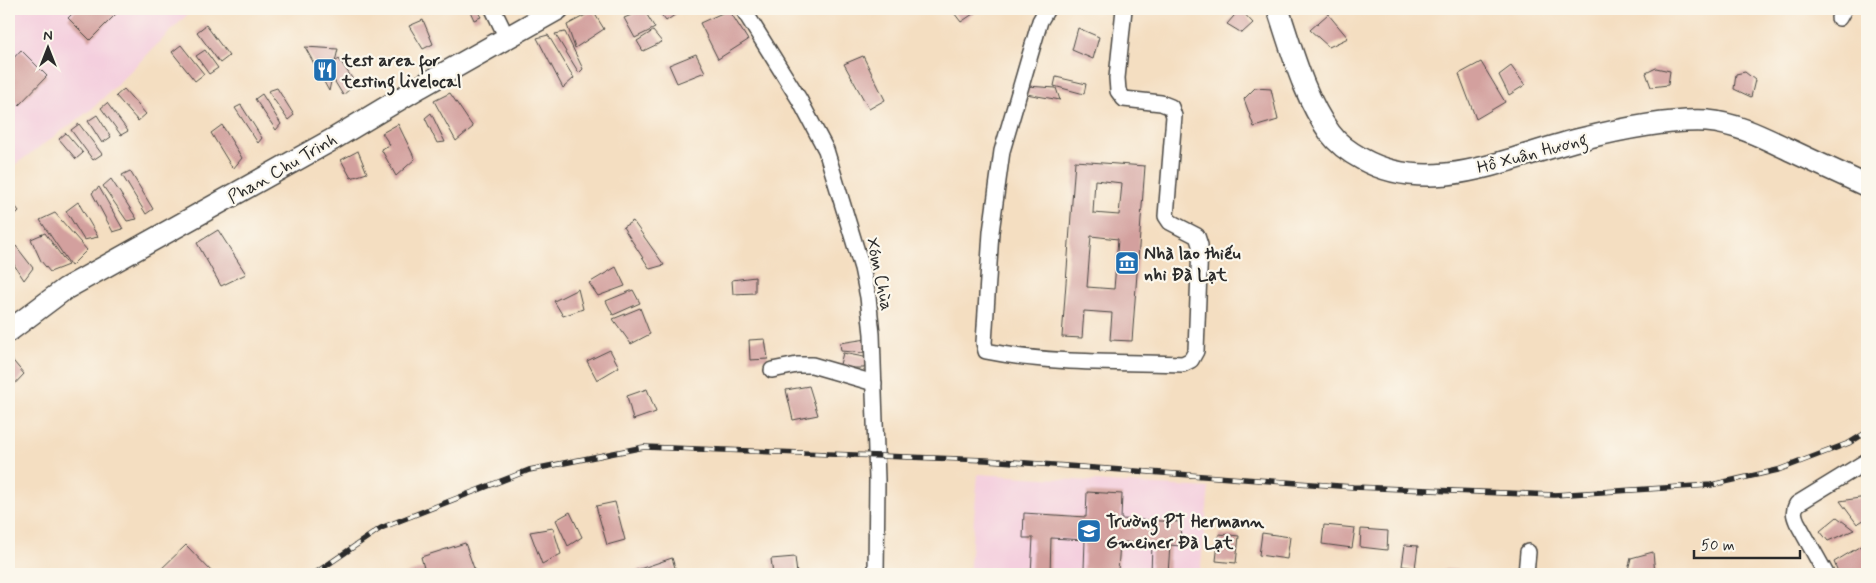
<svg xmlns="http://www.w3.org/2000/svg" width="1876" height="583" font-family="Mynerve,sans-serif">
	<rect width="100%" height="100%" fill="#fbf7ec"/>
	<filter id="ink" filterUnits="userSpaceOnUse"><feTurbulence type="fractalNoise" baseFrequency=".02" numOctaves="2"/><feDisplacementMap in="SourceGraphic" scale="10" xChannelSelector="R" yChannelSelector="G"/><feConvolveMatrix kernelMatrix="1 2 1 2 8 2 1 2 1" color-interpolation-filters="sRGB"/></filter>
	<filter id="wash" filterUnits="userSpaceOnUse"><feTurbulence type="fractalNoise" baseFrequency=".0096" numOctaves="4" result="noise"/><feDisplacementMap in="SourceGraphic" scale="20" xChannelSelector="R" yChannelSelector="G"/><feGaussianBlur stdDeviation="1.12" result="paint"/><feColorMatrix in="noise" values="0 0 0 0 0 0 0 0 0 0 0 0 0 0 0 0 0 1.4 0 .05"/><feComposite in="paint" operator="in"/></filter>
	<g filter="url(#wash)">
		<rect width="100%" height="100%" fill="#f4dec1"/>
		<g fill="#f4cfde">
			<polygon points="9,9 193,9 92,109 9,169"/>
			<polygon points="978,474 1209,488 1200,574 969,574"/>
		</g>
		<g id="blocks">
			<g fill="#d3a09e" fill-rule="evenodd">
				<polygon points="77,9 121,9 90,40 68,18"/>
				<polygon points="469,9 476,9 481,17 474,20"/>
				<polygon points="657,9 682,9 682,10 666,21"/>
				<polygon points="951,9 974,9 976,12 961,22"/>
				<polygon points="1240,9 1253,23 1242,33 1227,24"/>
				<polygon points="644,10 655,28 635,38 624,18"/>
				<polygon points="729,10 748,40 718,59 700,23"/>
				<polygon points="593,11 604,29 575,48 567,25"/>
				<polygon points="1328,14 1348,38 1329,47 1310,30"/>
				<polygon points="423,20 433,44 423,49 409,26"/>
				<polygon points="206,25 229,56 220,63 197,32"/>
				<polygon points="1078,28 1099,37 1093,59 1072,50"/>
				<polygon points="653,31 662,42 643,51 637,41"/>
				<polygon points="565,32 583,69 579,73 555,34"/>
				<polygon points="548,35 574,78 563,88 537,38"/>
				<polygon points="181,45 204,74 195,81 172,52"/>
				<polygon points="305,47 338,49 335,62 339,59 356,84 343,95 332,77 329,91"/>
				<polygon points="21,50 47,76 19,105 9,95 9,63"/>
				<polygon points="205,50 218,68 209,74 196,56"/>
				<polygon points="696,54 705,72 677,83 669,65"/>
				<polygon points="863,56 885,100 869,109 844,64"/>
				<polygon points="1481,62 1505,102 1476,119 1459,74"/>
				<polygon points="1511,66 1525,85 1509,95 1499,75"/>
				<polygon points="1656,68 1670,71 1668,85 1651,87 1646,73"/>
				<polygon points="1745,72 1755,80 1751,97 1734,89 1736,74"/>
				<polygon points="1056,77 1086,84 1084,94 1054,86"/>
				<polygon points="1027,86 1056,88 1060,100 1026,94"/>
				<polygon points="277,88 294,115 288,120 268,91"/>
				<polygon points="1255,88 1271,89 1278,120 1254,127 1244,99"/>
				<polygon points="124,89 146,114 138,121 116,96"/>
				<polygon points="450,93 473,127 456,141 434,101"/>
				<polygon points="262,94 281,124 276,130 255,99"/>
				<polygon points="107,103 128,131 121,135 101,108"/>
				<polygon points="241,105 262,138 258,143 235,108"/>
				<polygon points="431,113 445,142 437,143 425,118"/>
				<polygon points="97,115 111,137 102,143 88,121"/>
				<polygon points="79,124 102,154 93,160 71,130"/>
				<polygon points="398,124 415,159 396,176 381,149 390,145 382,133"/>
				<polygon points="222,125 242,158 233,169 211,133"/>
				<polygon points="66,133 83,153 76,159 59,139"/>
				<polygon points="358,151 367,173 351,178 341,160"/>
				<path d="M1075,161L1145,166L1132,341L1110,340L1112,313L1084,311L1082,338L1062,337ZM1095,180L1122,183L1119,215L1093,213ZM1091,236L1118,239L1114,289L1087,287Z"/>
				<polygon points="130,171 153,209 146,214 122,175"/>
				<polygon points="111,179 137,219 127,221 103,186"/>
				<polygon points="99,187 123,229 113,232 92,193"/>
				<polygon points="9,198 19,211 9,220"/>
				<polygon points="78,202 98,237 84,240 66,211"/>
				<polygon points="55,213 87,250 71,266 40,220"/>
				<polygon points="633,221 664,265 650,269 623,227"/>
				<polygon points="218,230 246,274 221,286 197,243"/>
				<polygon points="45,233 68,265 50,272 41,261 31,239"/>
				<polygon points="16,246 33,268 24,280 9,257 9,250"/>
				<polygon points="616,267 625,286 598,296 589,283"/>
				<polygon points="755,277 755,293 733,294 732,280"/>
				<polygon points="578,289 583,309 563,316 554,301"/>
				<polygon points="633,290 640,303 613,315 606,301"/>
				<polygon points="640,308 650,334 631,344 613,319"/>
				<polygon points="765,339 768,359 750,360 749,340"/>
				<polygon points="867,339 863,353 841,351 840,343"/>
				<polygon points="610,350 619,367 597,380 587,361"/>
				<polygon points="843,353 869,358 864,368 839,368"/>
				<polygon points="9,356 24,374 9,390"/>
				<polygon points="809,386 818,415 793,420 786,390"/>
				<polygon points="647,389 656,412 633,420 627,396"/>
				<polygon points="1087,492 1122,494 1121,519 1181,522 1180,546 1170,545 1168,574 1151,574 1152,543 1120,542 1118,571 1084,569 1085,540 1051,538 1050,574 1031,574 1033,538 1023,538 1024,513 1086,517"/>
				<polygon points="1866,497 1867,499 1867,518 1857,524 1840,501"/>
				<polygon points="615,502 625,540 607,545 596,506"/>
				<polygon points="570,512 582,537 568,546 556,520"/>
				<polygon points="1837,517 1854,530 1828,541 1820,531"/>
				<polygon points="1324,525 1355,528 1352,548 1322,544"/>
				<polygon points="553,528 561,554 542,564 530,532"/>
				<polygon points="1361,529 1388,531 1387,550 1360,547"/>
				<polygon points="1262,533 1290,537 1287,559 1259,555"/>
				<polygon points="1219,534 1239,536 1236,563 1216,561"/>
				<polygon points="465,543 476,574 405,574 424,568 421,557"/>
				<polygon points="1864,544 1867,549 1867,574 1839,574 1834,562"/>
				<polygon points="186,545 214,574 156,574"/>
				<polygon points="1405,545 1418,546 1415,568 1402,566"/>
				<polygon points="1653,552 1655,574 1627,574 1631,558"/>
				<polygon points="795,557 797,574 773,574 771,559"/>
				<polygon points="672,558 677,574 625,574"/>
				<polygon points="1443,569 1476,571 1476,574 1443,574"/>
				<polygon points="1345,570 1368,573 1368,574 1344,574"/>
			</g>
		</g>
	</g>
	<g filter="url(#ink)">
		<use href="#blocks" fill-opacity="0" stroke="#494642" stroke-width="1"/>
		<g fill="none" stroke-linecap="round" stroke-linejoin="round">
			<defs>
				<g id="street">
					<polyline points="493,9 507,38"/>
					<polyline points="743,9 799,99 826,150 862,268 868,297 872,334 877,480 876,574"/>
					<path d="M1047,9L1040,21L1002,151L991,232L984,343L986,351C1049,364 1118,362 1183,364L1191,360L1196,351L1200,245L1197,236L1170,222L1166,216L1174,116L1171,107L1161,103L1124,99L1118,91L1117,78L1124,9"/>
					<polyline points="1839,18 1844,9"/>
					<polyline points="772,370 797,365 812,365 874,383"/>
					<polyline points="1526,574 1528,552"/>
					<path d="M1826,574L1797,522C1794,515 1793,511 1797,504L1867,461"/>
				</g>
				<g id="secondary">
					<path d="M1278,9C1292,51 1304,97 1330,133C1338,144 1351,153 1362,159C1432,198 1511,156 1581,139C1617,130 1670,119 1707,121C1739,124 1764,138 1792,151C1817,163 1842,174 1867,186"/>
					<polyline points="9,331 65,289 330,141 420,87 558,9"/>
				</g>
			</defs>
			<use href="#street" stroke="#494642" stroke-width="18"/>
			<use href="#secondary" stroke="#494642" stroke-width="24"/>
			<use href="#street" stroke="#fff" stroke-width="15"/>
			<use href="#secondary" stroke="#fff" stroke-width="21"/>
			<defs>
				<polyline id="rail" points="314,574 381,528 529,470 644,447 986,460 1353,487 1554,495 1711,485 1778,470 1849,443 1867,432"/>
			</defs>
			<use href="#rail" stroke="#2b2b2b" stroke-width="5.5"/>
			<use href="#rail" stroke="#fbf7ec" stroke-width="4" stroke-dasharray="11" stroke-linecap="butt"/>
		</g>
	</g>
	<defs>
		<symbol id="restaurant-square" viewBox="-11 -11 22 22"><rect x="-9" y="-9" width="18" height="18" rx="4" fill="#1f6fb2" stroke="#fbf7ec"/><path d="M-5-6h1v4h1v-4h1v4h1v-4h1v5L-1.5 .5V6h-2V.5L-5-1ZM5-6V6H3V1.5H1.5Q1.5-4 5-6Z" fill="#fff"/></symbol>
		<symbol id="museum-square" viewBox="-11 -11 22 22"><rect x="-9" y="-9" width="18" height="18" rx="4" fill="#1f6fb2" stroke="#fbf7ec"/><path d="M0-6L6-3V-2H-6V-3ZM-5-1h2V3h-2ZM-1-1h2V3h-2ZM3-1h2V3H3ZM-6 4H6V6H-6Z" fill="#fff"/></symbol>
		<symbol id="school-square" viewBox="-11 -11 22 22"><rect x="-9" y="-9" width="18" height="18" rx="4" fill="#1f6fb2" stroke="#fbf7ec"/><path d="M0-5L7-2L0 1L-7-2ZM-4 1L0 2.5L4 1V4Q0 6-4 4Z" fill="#fff"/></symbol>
	</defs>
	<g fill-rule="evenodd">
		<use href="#restaurant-square" x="311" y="56" width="28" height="28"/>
		<use href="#museum-square" x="1113" y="249" width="28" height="28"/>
		<use href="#school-square" x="1075" y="517" width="28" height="28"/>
	</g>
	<g text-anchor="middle" stroke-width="4.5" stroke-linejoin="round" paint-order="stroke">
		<g font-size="18" font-weight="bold" fill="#2b2b2b" stroke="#fbf7ec" text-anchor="start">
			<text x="342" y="66">test area for<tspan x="342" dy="21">testing livelocal</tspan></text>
			<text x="1144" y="259">Nhà lao thiếu<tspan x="1144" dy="21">nhi Đà Lạt</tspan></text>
			<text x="1106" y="527">Trường PT Hermann<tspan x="1106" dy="21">Gmeiner Đà Lạt</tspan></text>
		</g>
		<g font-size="18" fill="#2b2b2b" stroke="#fbf7ec">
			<text transform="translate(1532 153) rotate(-15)" y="6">Hồ Xuân Hương</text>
			<text transform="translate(282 168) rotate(-30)" y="6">Phan Chu Trinh</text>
			<text transform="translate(880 274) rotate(78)" y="6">Xóm Chùa</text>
		</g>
	</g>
	<rect width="1876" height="583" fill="none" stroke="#fbf7ec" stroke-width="30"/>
	<g transform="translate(48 48)" stroke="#fbf7ec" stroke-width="4" paint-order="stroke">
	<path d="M0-4L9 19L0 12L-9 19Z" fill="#2b2b2b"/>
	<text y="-8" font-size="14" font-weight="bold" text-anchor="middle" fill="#2b2b2b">N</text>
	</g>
	<path d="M1694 550v8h106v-8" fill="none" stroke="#2b2b2b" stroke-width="2.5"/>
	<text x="1701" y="550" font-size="15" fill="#2b2b2b" stroke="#fbf7ec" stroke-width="4" paint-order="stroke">50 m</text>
</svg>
